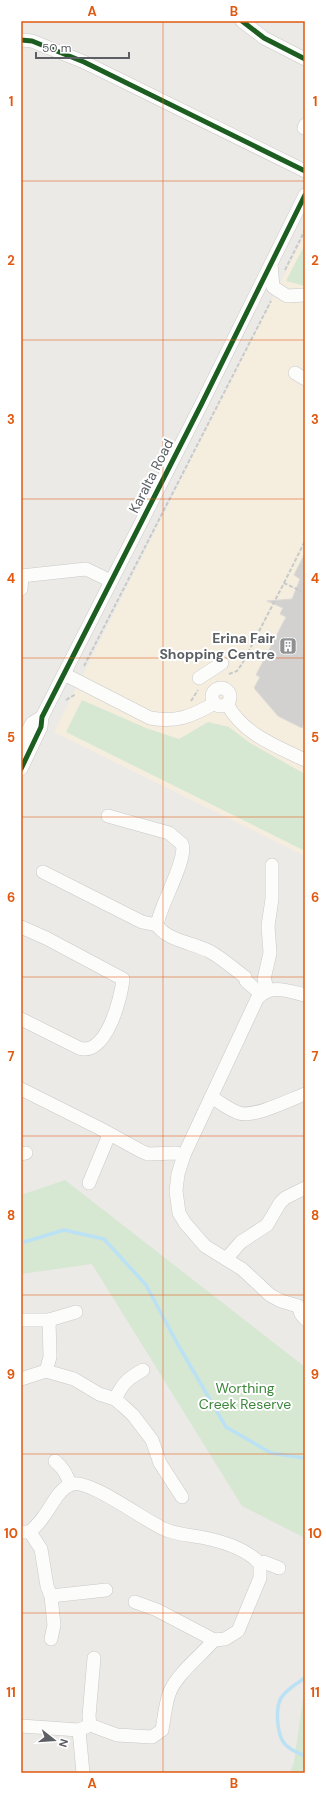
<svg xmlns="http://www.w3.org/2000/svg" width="326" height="1794" font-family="'DM Sans',sans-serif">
	<rect width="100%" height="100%" fill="#eceae6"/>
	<polygon fill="#f5eedf" points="305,234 305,856 54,732"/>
	<g fill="#d6e7d2">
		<polygon points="305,244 305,286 286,281"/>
		<polygon points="82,700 146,728 179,739 208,722 229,727 250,743 305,774 305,851 66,732"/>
		<polygon points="65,1180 305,1367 305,1538 242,1506 92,1264 21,1274 21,1195"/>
		<polygon points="305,1685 305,1773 290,1773 294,1762"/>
	</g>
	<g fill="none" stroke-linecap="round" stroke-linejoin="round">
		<g stroke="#bbe1f5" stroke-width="3.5">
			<polyline points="21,1243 64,1230 104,1239 146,1285 177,1343 226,1427 271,1453 305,1458"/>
			<path d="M305,1678C296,1684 287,1689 281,1698C275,1708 277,1734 284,1743C289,1750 297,1752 305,1756"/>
		</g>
	</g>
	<polygon fill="#d3d1cf" stroke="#dbd9d5" points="305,553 305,721 302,728 278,716 254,688 260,677 256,675 286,617 280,614 283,608 267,601 292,599 300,579 294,575"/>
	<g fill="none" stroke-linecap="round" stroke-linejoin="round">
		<defs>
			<g id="minor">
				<polyline points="242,21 264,38 305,59"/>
				<polyline points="21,40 32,41 84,62 305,171"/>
				<polyline points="304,128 305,125"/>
				<polyline points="271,264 273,287 287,296 305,295"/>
				<polyline points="295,373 305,379"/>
				<polyline points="21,576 86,569 111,581"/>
				<polyline points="21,589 22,576"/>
				<path d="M64,674L150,718C177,723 192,716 215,703"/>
				<polyline points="199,678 222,663"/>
				<circle cx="221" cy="697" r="9"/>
				<path d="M227,704C243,734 276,746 305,760"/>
				<polyline points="21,744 32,723 42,717"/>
				<polyline points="21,769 41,727 42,717 201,405 305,195"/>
				<path d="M108,816L169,833L182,844C188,859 160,905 157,925C166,940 193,943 209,951C222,958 234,969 245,977L246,981L261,994"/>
				<polyline points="43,872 142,922 157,925"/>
				<path d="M21,927L46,938L123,979C121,999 106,1057 79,1048L21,1019"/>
				<polyline points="268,990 264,979 270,953 268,926 272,899 272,865"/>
				<polyline points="21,1089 99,1128 141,1151 148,1154 176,1153 184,1155"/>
				<path d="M211,1097C220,1102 229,1110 239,1113C254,1118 289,1100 305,1094"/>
				<polyline points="21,1154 26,1153"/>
				<polyline points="89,1183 109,1135"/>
				<polyline points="226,1259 241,1242 267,1225 280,1203 285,1198 305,1188"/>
				<path d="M298,1306L281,1301L270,1295L242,1269L205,1246L185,1223L179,1213L176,1191L178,1174L184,1155L257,999C270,983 288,991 305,995"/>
				<polyline points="298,1306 301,1314 305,1319"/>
				<polyline points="21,1320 49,1320 76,1312"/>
				<polyline points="49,1320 50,1357 46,1371 74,1379 99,1394 115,1399 122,1405 133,1415 152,1440 160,1463 182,1497"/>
				<polyline points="21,1379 46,1371"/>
				<path d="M115,1399C123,1383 127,1379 143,1370"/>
				<path d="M55,1461C63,1468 67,1474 70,1485"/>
				<polyline points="21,1532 30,1532 41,1549 47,1586 51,1596 54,1625 51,1639"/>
				<path d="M30,1532C35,1527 40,1522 44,1516C51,1507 59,1488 72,1484C90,1479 145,1521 164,1529C177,1535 192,1535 205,1538C224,1542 247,1549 260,1564V1578L238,1631L225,1639L214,1640"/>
				<polyline points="260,1564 264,1562 279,1568"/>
				<polyline points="51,1596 106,1590"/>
				<path d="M90,1725L117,1735L152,1737L162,1730C164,1719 165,1706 169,1694C176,1674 201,1656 214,1640L157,1610L135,1602"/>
				<polyline points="21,1726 79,1730 90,1725 89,1716 94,1658"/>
				<polyline points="79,1730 83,1773"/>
			</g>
		</defs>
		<use href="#minor" stroke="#c8c9c8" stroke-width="14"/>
		<g stroke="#c6cac8" stroke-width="2" stroke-dasharray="4 2" stroke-linecap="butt">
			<polyline points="285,270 305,230"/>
			<polyline points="284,583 305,541"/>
			<polyline points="84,666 271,301"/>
			<polyline points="229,674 237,671 242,664 284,583 301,591"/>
			<polyline points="66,700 76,694"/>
			<polyline points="191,701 198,690"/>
		</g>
		<use href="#minor" stroke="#fcfcfb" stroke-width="13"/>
		<defs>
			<g id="cycleway">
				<polyline points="242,21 264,38 305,59"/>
				<polyline points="21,40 32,41 84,62 305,171"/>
				<polyline points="21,769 41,727 42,717 201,405 305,195"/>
			</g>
		</defs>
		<use href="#cycleway" stroke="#fff" stroke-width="8"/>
		<use href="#cycleway" stroke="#1b5e20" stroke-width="5"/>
	</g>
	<path fill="none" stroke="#e15910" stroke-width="1" stroke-opacity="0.55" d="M163,21V1773M21,181H305M21,340H305M21,499H305M21,658H305M21,817H305M21,977H305M21,1136H305M21,1295H305M21,1454H305M21,1613H305"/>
	<defs>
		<symbol id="building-square" viewBox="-11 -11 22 22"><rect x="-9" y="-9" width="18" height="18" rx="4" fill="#8e9092" stroke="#fff"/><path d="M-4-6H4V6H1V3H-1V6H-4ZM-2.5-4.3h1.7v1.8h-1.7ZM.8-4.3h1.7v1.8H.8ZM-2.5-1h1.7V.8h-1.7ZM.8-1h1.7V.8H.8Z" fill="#fff"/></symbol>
	</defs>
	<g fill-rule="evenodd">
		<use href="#building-square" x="278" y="636" width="20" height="20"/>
	</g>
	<g text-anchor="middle" stroke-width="4" stroke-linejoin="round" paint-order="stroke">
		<g font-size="14" fill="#5c6064" stroke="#fff">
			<text transform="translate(151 476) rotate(-63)" y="5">Karalta Road</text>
		</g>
		<g font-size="14" font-weight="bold" fill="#5c6064" stroke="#fff" text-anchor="end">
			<text x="275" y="643">Erina Fair<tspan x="275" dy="16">Shopping Centre</tspan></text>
		</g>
		<g font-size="14" fill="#3c8639" stroke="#fff">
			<text x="245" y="1393">Worthing<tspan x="245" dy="16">Creek Reserve</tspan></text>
		</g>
	</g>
	<rect width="326" height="1794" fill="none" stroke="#ffffff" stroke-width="44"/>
	<g transform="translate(54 1740) rotate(107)" stroke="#ffffff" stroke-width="3" paint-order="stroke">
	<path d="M0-3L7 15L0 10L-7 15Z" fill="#5c6064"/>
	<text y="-6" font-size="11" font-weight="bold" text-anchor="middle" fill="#5c6064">N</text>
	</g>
	<path d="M36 52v6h93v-6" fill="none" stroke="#5c6064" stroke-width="2"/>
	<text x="42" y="52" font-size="12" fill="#5c6064" stroke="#ffffff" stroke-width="3" paint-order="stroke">50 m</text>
	<rect x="22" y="22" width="282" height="1750" fill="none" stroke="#e15910" stroke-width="1.5"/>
	<g font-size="13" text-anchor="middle" font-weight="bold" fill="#e15910">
		<text x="92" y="16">A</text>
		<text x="234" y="16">B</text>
		<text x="11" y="106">1</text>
		<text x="315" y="106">1</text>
		<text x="11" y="265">2</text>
		<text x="315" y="265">2</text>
		<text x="11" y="424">3</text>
		<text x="315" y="424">3</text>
		<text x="11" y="583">4</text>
		<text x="315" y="583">4</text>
		<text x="11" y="742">5</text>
		<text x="315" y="742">5</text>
		<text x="11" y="902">6</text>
		<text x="315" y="902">6</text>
		<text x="11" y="1061">7</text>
		<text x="315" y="1061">7</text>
		<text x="11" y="1220">8</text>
		<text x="315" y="1220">8</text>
		<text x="11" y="1379">9</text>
		<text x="315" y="1379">9</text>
		<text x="11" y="1538">10</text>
		<text x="315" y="1538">10</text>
		<text x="11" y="1697">11</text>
		<text x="315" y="1697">11</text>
		<text x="92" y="1788">A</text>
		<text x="234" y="1788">B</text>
	</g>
</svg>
